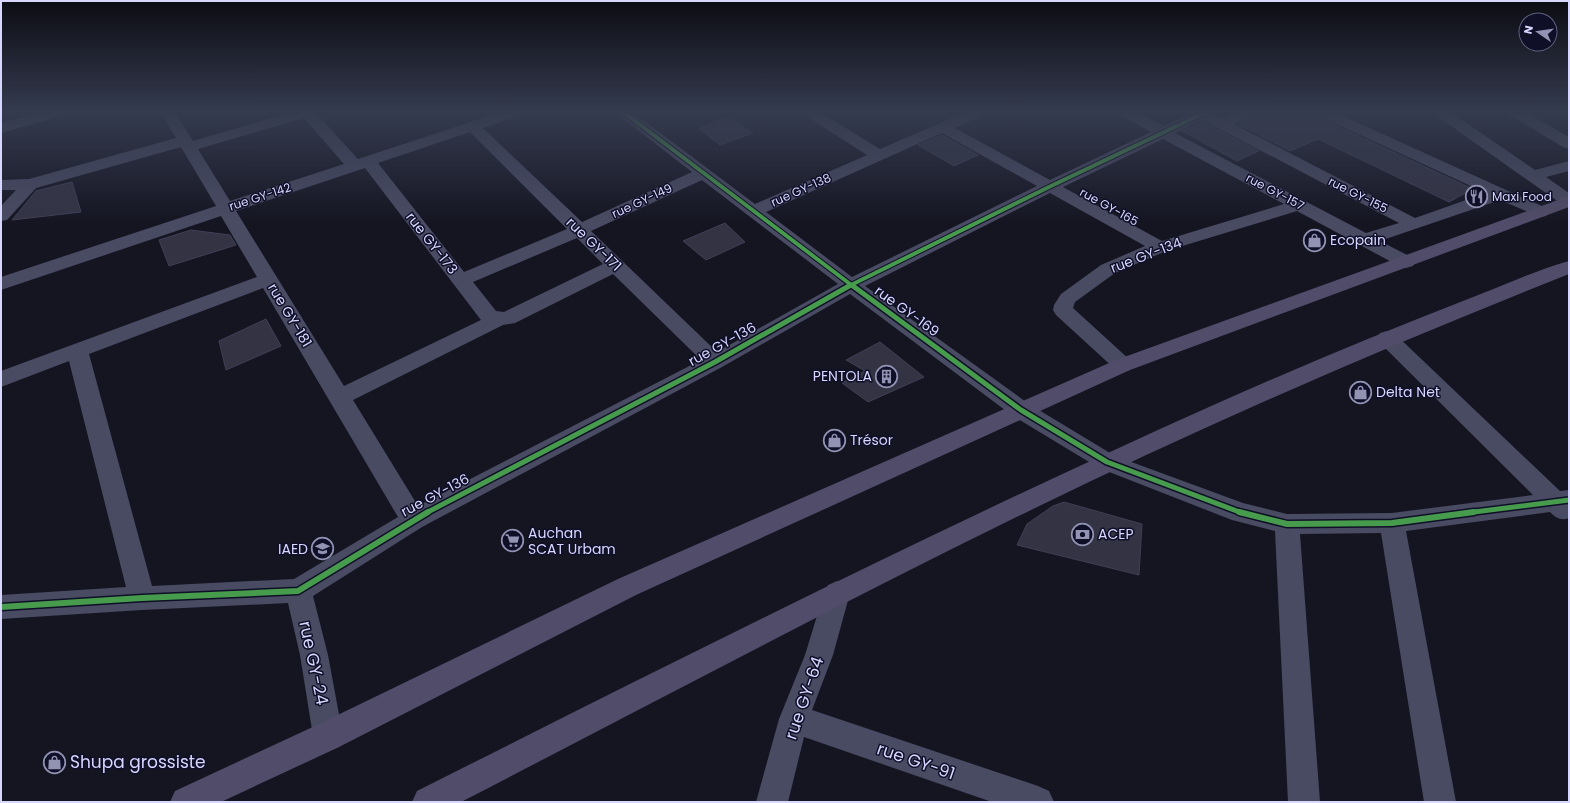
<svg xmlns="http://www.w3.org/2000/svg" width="1570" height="803" font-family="Poppins,sans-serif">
	<rect width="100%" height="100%" fill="#151522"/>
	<g fill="#334" stroke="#403f56">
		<polygon points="1266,111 1312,111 1314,115 1473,189 1449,202 1318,139 1290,151 1238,124 1260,115"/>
		<polygon points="723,118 732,118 753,133 720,145 699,129"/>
		<polygon points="1202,122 1215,128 1259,151 1237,161 1182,131"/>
		<polygon points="942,135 978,155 954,166 918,145"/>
		<polygon points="72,182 81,212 12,220 36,191"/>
		<polygon points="725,223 745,242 706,260 683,241"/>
		<polygon points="191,230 230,235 236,245 169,266 159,240"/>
		<polygon points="266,319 281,346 226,370 219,341"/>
		<polygon points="880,342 924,377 868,402 842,383 865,371 846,360"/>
		<polygon points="1064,502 1142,524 1139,575 1017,545 1027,524 1053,506"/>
	</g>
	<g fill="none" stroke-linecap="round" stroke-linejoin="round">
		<g fill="#494b63" fill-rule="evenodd">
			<polygon points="47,111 70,111 68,114 1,133 1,123"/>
			<path d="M160,111H174L193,141L295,111H314L358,159L504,111H525L523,114L483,128L582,222L692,172L617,114L615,111H631L755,204L867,155L803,114L801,111H818L880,149L968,111H987L985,114L955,128L1050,180L1151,132L1118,114L1116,111H1134L1164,126L1190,114L1189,111H1207L1222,118L1241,111H1261L1259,114L1234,124L1415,218L1486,193L1315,114L1313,111H1332L1546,208L1549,212L1546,216L1540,217L1500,200L1380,241L1413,258L1415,262L1413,266L1406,268L1399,266L1297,211L1166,251L1115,273L1075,302L1073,308L1130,360L1134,365L1130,370L1123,372L1116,370L1056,315L1053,310L1054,305L1061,294L1101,265L1145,246L1050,193L865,286L1029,404L1115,456L1243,503L1287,514L1392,513L1533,495L1380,343L1377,338L1380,333L1387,331L1394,333L1560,491L1569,490V518C1561,521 1556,518 1550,512L1406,531L1456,802H1424L1381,533L1300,534L1320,802H1288L1275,531L1232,520L1099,468L1013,416L850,294L722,367L422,527L313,596L328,655L343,736L339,747L328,751L317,747L313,736L300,655L288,603L142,610L1,619V595L126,587L69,361L1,387V371L257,277L221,216L1,290V277L216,206L181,147L36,188L7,220L1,221V206L16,190H1V180L29,179L176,138ZM304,118L344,164L230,201L198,149ZM1202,120L1216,127L1399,223L1366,233L1175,133ZM470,132L567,229L464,272L378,163ZM942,133L1037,186L852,277L766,212ZM1163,139L1284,204L1162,241L1063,187ZM365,168L481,320L344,386L236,211ZM702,180L838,284L717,352L591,231ZM577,238L603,264L504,312L496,311L473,282ZM613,274L701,360L418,506L353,400L503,325L515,323ZM263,288L398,517L294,579L152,586L89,354Z"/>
			<polygon points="1432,111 1449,111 1535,170 1569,161 1569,171 1546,177 1569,193 1569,206 1563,205 1434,114"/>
			<polygon points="1506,111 1523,111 1569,137 1569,149 1563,147 1508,114"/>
			<polygon points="837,581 846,585 850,593 833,655 812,710 1038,786 1049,791 1054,802 992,802 804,737 788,802 756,802 779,719 805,655 824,593 828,585"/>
		</g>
		<g fill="#514c69" fill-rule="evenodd">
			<polygon points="1569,196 1569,207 1130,370 636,595 339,747 221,802 170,802 175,791 317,725 618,579 1116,360"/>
			<path d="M1569,261V274C1425,331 1284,391 1144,456C913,564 688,685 461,802H412L417,791C679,659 941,527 1209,407C1294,369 1380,333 1468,299C1500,287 1536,270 1569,261Z"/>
		</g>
		<defs>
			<g id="cycleway-far2">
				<polyline points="622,111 854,287"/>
				<polyline points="847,287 1051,186 1202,114"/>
			</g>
			<g id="cycleway-far1">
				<polyline points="853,286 1021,410 1107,462 1242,513"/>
				<polyline points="426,513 715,362 849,286"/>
				<polyline points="1466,513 1569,500"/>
			</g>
			<g id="cycleway">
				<polyline points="1239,512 1287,524 1392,523 1474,512"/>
				<polyline points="1,607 142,598 298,591 428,512"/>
			</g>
		</defs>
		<use href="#cycleway-far2" stroke="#100f28" stroke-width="6"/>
		<use href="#cycleway-far1" stroke="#100f28" stroke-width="8"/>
		<use href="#cycleway" stroke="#100f28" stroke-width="9"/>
		<use href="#cycleway-far2" stroke="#469c4c" stroke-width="4"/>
		<use href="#cycleway-far1" stroke="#469c4c" stroke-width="5"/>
		<use href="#cycleway" stroke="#469c4c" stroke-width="6"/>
	</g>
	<linearGradient id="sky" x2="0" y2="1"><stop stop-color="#0c0c13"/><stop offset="0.5" stop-color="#353b4f"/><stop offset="1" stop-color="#353b4f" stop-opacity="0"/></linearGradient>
	<rect width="1570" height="223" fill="url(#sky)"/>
	<defs>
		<symbol id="restaurant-ring" viewBox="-11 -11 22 22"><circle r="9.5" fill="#100f28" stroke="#9292b2" stroke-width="1.5"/><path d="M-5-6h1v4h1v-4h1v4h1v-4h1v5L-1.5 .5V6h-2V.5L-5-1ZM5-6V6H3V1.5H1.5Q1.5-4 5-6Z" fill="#9292b2"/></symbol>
		<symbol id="shop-ring" viewBox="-11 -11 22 22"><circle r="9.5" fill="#100f28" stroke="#9292b2" stroke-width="1.5"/><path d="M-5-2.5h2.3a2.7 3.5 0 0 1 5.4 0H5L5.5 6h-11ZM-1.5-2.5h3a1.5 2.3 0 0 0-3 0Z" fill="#9292b2"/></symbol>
		<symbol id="building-ring" viewBox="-11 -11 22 22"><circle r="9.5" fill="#100f28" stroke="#9292b2" stroke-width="1.5"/><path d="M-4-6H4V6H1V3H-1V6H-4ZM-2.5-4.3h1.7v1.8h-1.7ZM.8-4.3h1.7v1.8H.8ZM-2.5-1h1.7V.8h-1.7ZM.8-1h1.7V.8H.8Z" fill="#9292b2"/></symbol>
		<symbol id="bank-ring" viewBox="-11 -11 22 22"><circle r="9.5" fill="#100f28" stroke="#9292b2" stroke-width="1.5"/><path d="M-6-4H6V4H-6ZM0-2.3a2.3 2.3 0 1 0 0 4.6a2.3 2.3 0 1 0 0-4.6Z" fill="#9292b2"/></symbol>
		<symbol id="supermarket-ring" viewBox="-11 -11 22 22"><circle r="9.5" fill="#100f28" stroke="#9292b2" stroke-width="1.5"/><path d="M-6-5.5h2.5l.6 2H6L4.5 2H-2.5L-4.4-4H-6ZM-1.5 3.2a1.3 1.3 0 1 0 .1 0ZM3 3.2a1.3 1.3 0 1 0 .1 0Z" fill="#9292b2"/></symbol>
		<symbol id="school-ring" viewBox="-11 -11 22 22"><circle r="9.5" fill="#100f28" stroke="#9292b2" stroke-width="1.5"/><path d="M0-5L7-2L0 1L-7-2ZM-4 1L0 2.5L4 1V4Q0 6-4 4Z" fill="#9292b2"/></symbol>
	</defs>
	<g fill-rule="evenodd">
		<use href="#restaurant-ring" x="1464" y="184" width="25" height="25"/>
		<use href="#shop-ring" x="1302" y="228" width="25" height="25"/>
		<use href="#building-ring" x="874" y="364" width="25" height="25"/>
		<use href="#shop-ring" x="1348" y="380" width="25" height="25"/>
		<use href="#shop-ring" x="822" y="428" width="25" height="25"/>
		<use href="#bank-ring" x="1070" y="522" width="25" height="25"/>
		<use href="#supermarket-ring" x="500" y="528" width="25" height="25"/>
		<use href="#school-ring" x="310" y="536" width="25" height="25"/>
		<use href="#shop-ring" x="42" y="750" width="25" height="25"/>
	</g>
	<g text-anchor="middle" stroke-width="3" stroke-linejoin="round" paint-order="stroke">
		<g font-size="12" fill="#d6d6ff" stroke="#100f28">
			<text transform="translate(801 190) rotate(-24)" y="4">rue GY-138</text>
			<text transform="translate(1275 192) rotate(28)" y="4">rue GY-157</text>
			<text transform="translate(1358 195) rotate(27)" y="4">rue GY-155</text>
			<text transform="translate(260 197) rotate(-18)" y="4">rue GY-142</text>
			<text transform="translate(642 201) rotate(-25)" y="4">rue GY-149</text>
			<text transform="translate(1109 207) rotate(29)" y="4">rue GY-165</text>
		</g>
		<g font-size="12" fill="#d6d6ff" stroke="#100f28" text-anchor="start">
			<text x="1492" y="201">Maxi Food</text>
		</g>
		<g font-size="14" fill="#d6d6ff" stroke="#100f28" text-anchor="start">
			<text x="1330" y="245">Ecopain</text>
			<text x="872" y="381" text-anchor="end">PENTOLA</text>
			<text x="1376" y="397">Delta Net</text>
			<text x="850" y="445">Trésor</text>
			<text x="528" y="538">Auchan<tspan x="528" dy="16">SCAT Urbam</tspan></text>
			<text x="1098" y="539">ACEP</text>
			<text x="308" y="554" text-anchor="end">IAED</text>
		</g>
		<g font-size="14" fill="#d6d6ff" stroke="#100f28">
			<text transform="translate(432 243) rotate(52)" y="5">rue GY-173</text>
			<text transform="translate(594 244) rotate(44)" y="5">rue GY-171</text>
			<text transform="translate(1146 255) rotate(-21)" y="5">rue GY-134</text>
			<text transform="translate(907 311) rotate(36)" y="5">rue GY-169</text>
			<text transform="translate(290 315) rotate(59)" y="5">rue GY-181</text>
			<text transform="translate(722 344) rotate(-29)" y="5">rue GY-136</text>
			<text transform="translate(435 495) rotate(-28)" y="5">rue GY-136</text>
		</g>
		<g font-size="17" fill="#d6d6ff" stroke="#100f28">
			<text transform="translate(314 663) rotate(78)" y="6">rue GY-24</text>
			<text transform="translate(804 698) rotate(-71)" y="6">rue GY-64</text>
			<text transform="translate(916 761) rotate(19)" y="6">rue GY-91</text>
		</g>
		<g font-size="17" fill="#d6d6ff" stroke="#100f28" text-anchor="start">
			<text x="70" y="768">Shupa grossiste</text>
		</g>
	</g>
	<rect width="1570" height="803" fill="none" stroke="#d6d6ff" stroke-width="4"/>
	<g transform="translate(1538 32) rotate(283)"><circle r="19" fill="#100f28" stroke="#5f5f7e"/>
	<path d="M0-3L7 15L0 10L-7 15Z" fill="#9292b2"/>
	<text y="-6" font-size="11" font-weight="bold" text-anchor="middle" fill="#d6d6ff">N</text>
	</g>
</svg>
